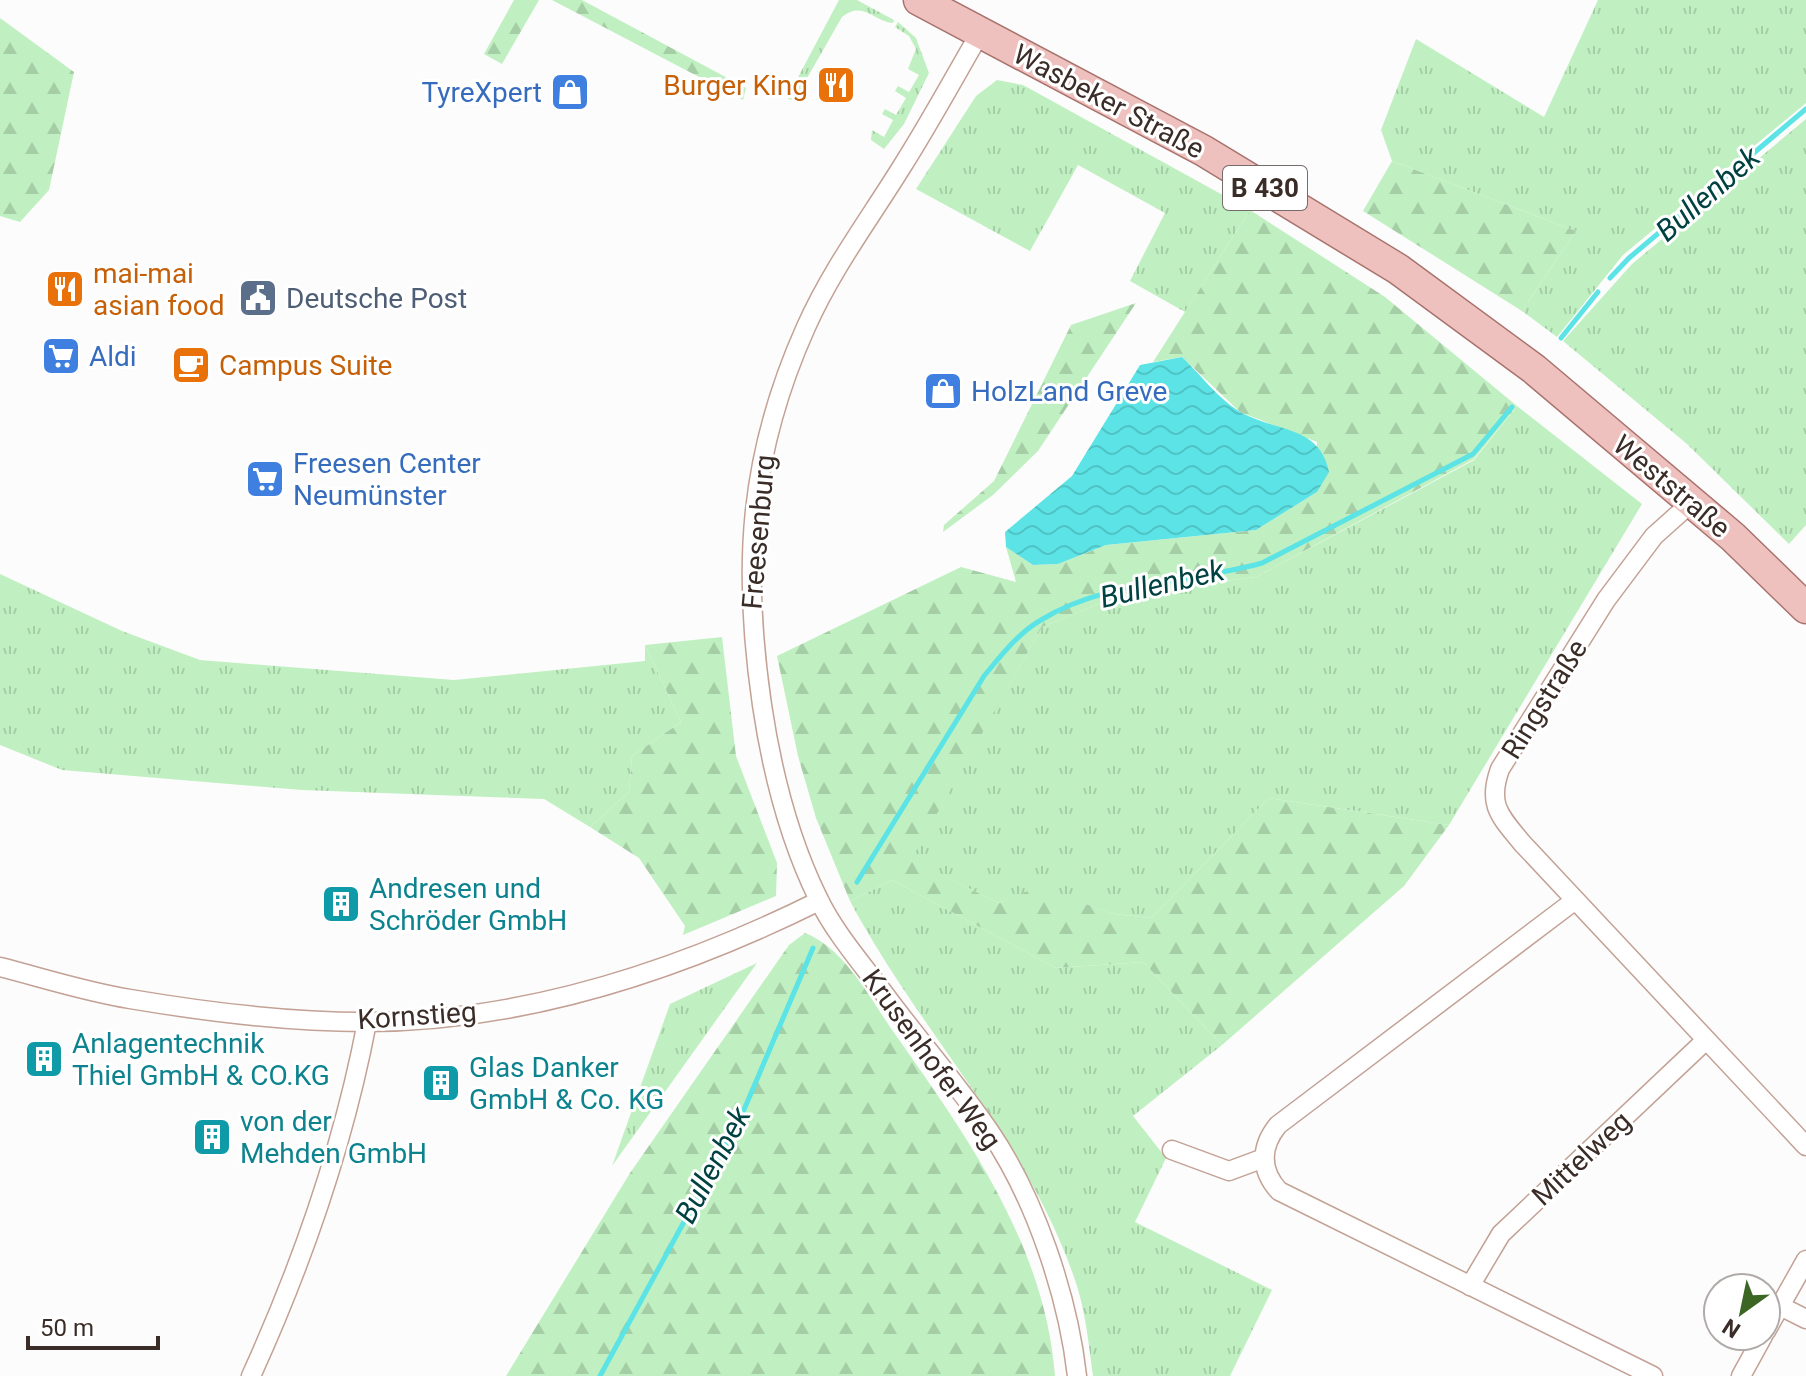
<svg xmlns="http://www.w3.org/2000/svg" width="1806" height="1376" font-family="Roboto,sans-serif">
	<defs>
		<pattern id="grass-tufts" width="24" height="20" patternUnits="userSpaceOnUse" patternTransform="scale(2)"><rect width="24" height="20" fill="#c0f0c1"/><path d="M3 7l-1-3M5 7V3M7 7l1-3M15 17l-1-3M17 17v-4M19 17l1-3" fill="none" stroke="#a6cea6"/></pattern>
		<pattern id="forest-firs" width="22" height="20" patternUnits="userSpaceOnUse" patternTransform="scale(2)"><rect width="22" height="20" fill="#c0f0c1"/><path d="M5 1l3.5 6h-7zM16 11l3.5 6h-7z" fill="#a6cea6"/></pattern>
		<pattern id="water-waves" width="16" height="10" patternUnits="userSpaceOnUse" patternTransform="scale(2)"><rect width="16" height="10" fill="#5be3e6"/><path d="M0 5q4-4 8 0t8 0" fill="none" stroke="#50c3c5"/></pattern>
	</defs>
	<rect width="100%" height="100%" fill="#fcfcfc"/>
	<g fill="url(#grass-tufts)">
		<path d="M839,0H857L894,20L893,23C873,21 863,0 842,17L794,101L787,98Z"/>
		<polygon points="1598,0 1806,0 1806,103 1623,255 1557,337 1522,311 1576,231 1392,161 1381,130 1416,39 1544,117"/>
		<polygon points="898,22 916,38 929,73 904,124 884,149 871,140 872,130 884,137 893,120 882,114 885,109 896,115 906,98 895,91 898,86 909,92 919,75 908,69 916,49 909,36 895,27"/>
		<polygon points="997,80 1023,85 1250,210 1185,312 1130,281 1165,213 1078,165 1030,251 916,189 976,96"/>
		<polygon points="1806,119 1806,525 1789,544 1687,444 1563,341 1632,264"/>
		<polygon points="1517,406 1642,504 1449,825 1269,798 1151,918 1114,914 1037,888 999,903 910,860 1042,627 1121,595 1256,577 1474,460"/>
		<polygon points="0,574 122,631 200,660 454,680 645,661 645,645 681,722 632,756 629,792 590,827 544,799 302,790 62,770 0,745"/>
		<path d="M892,880L1056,968L1143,962L1222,1045L1133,1116L1166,1158L1135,1222L1272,1290L1230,1376H1093C1089,1347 1086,1315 1077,1286C1030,1142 920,1033 850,901Z"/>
		<polygon points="757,963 612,1166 670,1004"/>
	</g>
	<g fill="url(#forest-firs)">
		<polygon points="514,0 539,0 502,64 484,54"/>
		<polygon points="552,0 582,0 746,88 743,100"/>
		<polygon points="0,18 74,72 49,190 20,222 0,216"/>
		<polygon points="1392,161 1576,231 1522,311 1363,211"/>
		<polygon points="1250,210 1385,297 1517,406 1474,459 1256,577 1121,595 1042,627 911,860 999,903 1037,887 1114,914 1151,918 1269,798 1449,825 1404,886 1222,1045 1143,962 1056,968 892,880 850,901 816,818 798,756 777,656 961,567 1016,582 1006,547 1033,565 1058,564 1106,545 1256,530 1317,492 1317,442 1240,412 1182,357 1153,362"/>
		<polygon points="1136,303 1038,451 993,495 943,532 944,525 994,481 1071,325"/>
		<polygon points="722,637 736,756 777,863 776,896 683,935 685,926 639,858 590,827 629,792 632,756 681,722 645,645"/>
		<path d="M805,933C843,948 868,994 890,1027C964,1132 1045,1243 1055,1376H506L630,1173L789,945Z"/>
	</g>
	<path fill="url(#water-waves)" d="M1182,357C1200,374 1220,401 1242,413C1278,432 1320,426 1329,472L1317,492L1256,530L1106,545L1058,564L1033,565L1006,547L1005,532L1072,476L1140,365Z"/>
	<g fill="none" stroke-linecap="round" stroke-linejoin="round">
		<g stroke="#5be3e6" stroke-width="5">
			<polyline points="1610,278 1629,258 1806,109"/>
			<polyline points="1561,338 1598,292"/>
			<path d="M857,882L984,676C1000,657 1018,633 1041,620C1108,579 1188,584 1262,563L1473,454L1512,407"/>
			<polyline points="600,1376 740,1119 813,948"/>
		</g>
		<defs>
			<g id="minor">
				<path d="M980,33C954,78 929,124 901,168C868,221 832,269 806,327C748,456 742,568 762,705C772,772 788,837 818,898C834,932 863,965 886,996C920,1042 958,1085 990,1132C1035,1198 1068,1296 1077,1376"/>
				<path d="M1691,503L1654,536L1606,600L1500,769C1487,805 1500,816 1522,843L1806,1146"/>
				<path d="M1574,901L1278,1125C1260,1147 1260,1170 1279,1191L1653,1376"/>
				<path d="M0,967C43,978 86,992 130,999C207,1012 287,1022 365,1022C524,1022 678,971 819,901"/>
				<polyline points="1172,1150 1229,1171 1264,1158"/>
				<polyline points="1470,1286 1501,1234 1706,1040"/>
				<polyline points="1780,1306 1806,1319"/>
				<polyline points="1766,1331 1806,1260"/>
				<path d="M251,1376C302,1264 344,1143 367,1022"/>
				<polyline points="1741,1376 1763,1336"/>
			</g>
			<polyline id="primary" points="919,0 1204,151 1398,269 1534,369 1733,537 1806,608"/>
		</defs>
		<use href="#minor" stroke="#c3a195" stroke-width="21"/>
		<use href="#primary" stroke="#a8726d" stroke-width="33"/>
		<use href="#minor" stroke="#fff" stroke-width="18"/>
		<use href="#primary" stroke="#efc1be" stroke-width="30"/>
	</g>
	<defs>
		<symbol id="restaurant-square" viewBox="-11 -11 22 22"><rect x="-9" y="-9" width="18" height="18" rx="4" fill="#e8710a" stroke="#fff"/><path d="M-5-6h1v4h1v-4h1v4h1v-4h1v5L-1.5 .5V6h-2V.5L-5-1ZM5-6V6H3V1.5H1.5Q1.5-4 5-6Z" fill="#fff"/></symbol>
		<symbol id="shop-square" viewBox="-11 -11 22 22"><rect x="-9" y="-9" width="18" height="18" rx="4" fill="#3f7fe0" stroke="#fff"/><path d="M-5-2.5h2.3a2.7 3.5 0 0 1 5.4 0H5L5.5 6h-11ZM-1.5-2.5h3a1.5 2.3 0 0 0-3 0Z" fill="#fff"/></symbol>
		<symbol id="civic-square" viewBox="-11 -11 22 22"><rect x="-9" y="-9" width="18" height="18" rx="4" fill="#5c6f8a" stroke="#fff"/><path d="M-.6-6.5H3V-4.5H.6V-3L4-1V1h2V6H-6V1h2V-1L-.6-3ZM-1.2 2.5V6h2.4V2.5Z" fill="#fff"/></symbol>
		<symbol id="supermarket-square" viewBox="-11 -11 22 22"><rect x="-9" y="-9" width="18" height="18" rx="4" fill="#3f7fe0" stroke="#fff"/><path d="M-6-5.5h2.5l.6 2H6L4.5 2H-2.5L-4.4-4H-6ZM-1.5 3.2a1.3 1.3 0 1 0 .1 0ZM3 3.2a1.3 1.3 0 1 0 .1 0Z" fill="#fff"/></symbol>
		<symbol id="cafe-square" viewBox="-11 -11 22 22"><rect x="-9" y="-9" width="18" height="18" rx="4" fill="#e8710a" stroke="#fff"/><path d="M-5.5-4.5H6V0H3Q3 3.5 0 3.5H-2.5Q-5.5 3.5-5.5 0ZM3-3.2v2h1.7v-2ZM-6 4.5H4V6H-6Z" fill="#fff"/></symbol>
		<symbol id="building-square" viewBox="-11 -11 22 22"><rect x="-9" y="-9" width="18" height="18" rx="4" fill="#0f9aa8" stroke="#fff"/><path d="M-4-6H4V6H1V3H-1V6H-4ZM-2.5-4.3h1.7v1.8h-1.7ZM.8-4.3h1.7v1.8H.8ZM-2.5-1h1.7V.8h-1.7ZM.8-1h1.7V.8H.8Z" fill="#fff"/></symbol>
	</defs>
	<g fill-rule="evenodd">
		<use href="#restaurant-square" x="814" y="63" width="44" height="44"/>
		<use href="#shop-square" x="548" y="70" width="44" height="44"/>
		<use href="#restaurant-square" x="43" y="267" width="44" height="44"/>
		<use href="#civic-square" x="236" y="276" width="44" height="44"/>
		<use href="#supermarket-square" x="39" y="334" width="44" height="44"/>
		<use href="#cafe-square" x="169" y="343" width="44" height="44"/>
		<use href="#shop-square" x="921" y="369" width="44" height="44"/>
		<use href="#supermarket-square" x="243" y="457" width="44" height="44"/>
		<use href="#building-square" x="319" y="882" width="44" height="44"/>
		<use href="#building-square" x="22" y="1037" width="44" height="44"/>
		<use href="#building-square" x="419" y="1061" width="44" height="44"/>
		<use href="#building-square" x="190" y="1115" width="44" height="44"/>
	</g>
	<g text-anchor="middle" stroke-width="6" stroke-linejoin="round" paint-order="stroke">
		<rect fill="#fff" stroke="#756b68" stroke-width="2" x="1223" y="166" width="84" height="44" rx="6"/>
		<g font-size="26" font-weight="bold" fill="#3a2c27">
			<text x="1265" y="197">B 430</text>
		</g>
		<g font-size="28" fill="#c56008" stroke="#fff" text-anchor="start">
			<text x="808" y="95" text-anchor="end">Burger King</text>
			<text x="93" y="283">mai-mai<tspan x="93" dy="32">asian food</tspan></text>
			<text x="219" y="375">Campus Suite</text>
		</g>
		<g font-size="28" fill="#366cbe" stroke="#fff" text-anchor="start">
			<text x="542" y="102" text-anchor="end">TyreXpert</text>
			<text x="89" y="366">Aldi</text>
			<text x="971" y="401">HolzLand Greve</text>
			<text x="293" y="473">Freesen Center<tspan x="293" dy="32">Neumünster</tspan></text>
		</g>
		<g font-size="28" fill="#3a2c27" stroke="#fff">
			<text transform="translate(1109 101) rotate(28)" y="10">Wasbeker Straße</text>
			<text transform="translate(1672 486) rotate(40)" y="10">Weststraße</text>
			<text transform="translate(758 532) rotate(-85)" y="10">Freesenburg</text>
			<text transform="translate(1544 699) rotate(-58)" y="10">Ringstraße</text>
			<text transform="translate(417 1015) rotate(-4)" y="10">Kornstieg</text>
			<text transform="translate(932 1059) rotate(54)" y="10">Krusenhofer Weg</text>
			<text transform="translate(1581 1158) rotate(-43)" y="10">Mittelweg</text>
		</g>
		<g font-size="28" fill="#4e5e75" stroke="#fff" text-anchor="start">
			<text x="286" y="308">Deutsche Post</text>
		</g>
		<g font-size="28" fill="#0d838f" stroke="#fff" text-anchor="start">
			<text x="369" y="898">Andresen und<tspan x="369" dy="32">Schröder GmbH</tspan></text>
			<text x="72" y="1053">Anlagentechnik<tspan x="72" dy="32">Thiel GmbH &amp; CO.KG</tspan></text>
			<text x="469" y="1077">Glas Danker<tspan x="469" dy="32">GmbH &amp; Co. KG</tspan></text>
			<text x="240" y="1131">von der<tspan x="240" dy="32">Mehden GmbH</tspan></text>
		</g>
		<g font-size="30" font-style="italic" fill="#004142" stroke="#fff">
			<text transform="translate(1708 194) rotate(-41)" y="10">Bullenbek</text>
			<text transform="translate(1162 584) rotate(-13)" y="10">Bullenbek</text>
			<text transform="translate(713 1165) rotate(-62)" y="10">Bullenbek</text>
		</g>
	</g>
	<g transform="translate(1742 1312) rotate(213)"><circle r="38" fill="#ffffff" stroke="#b0aba9" stroke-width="2"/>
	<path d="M0-6L14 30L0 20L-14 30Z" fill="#3b6623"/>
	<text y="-12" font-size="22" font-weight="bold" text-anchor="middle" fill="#3a2c27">N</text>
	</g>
	<path d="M28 1336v12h130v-12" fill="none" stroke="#3a2c27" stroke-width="4"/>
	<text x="40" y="1336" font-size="24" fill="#3a2c27" stroke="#ffffff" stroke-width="6" paint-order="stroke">50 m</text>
</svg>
